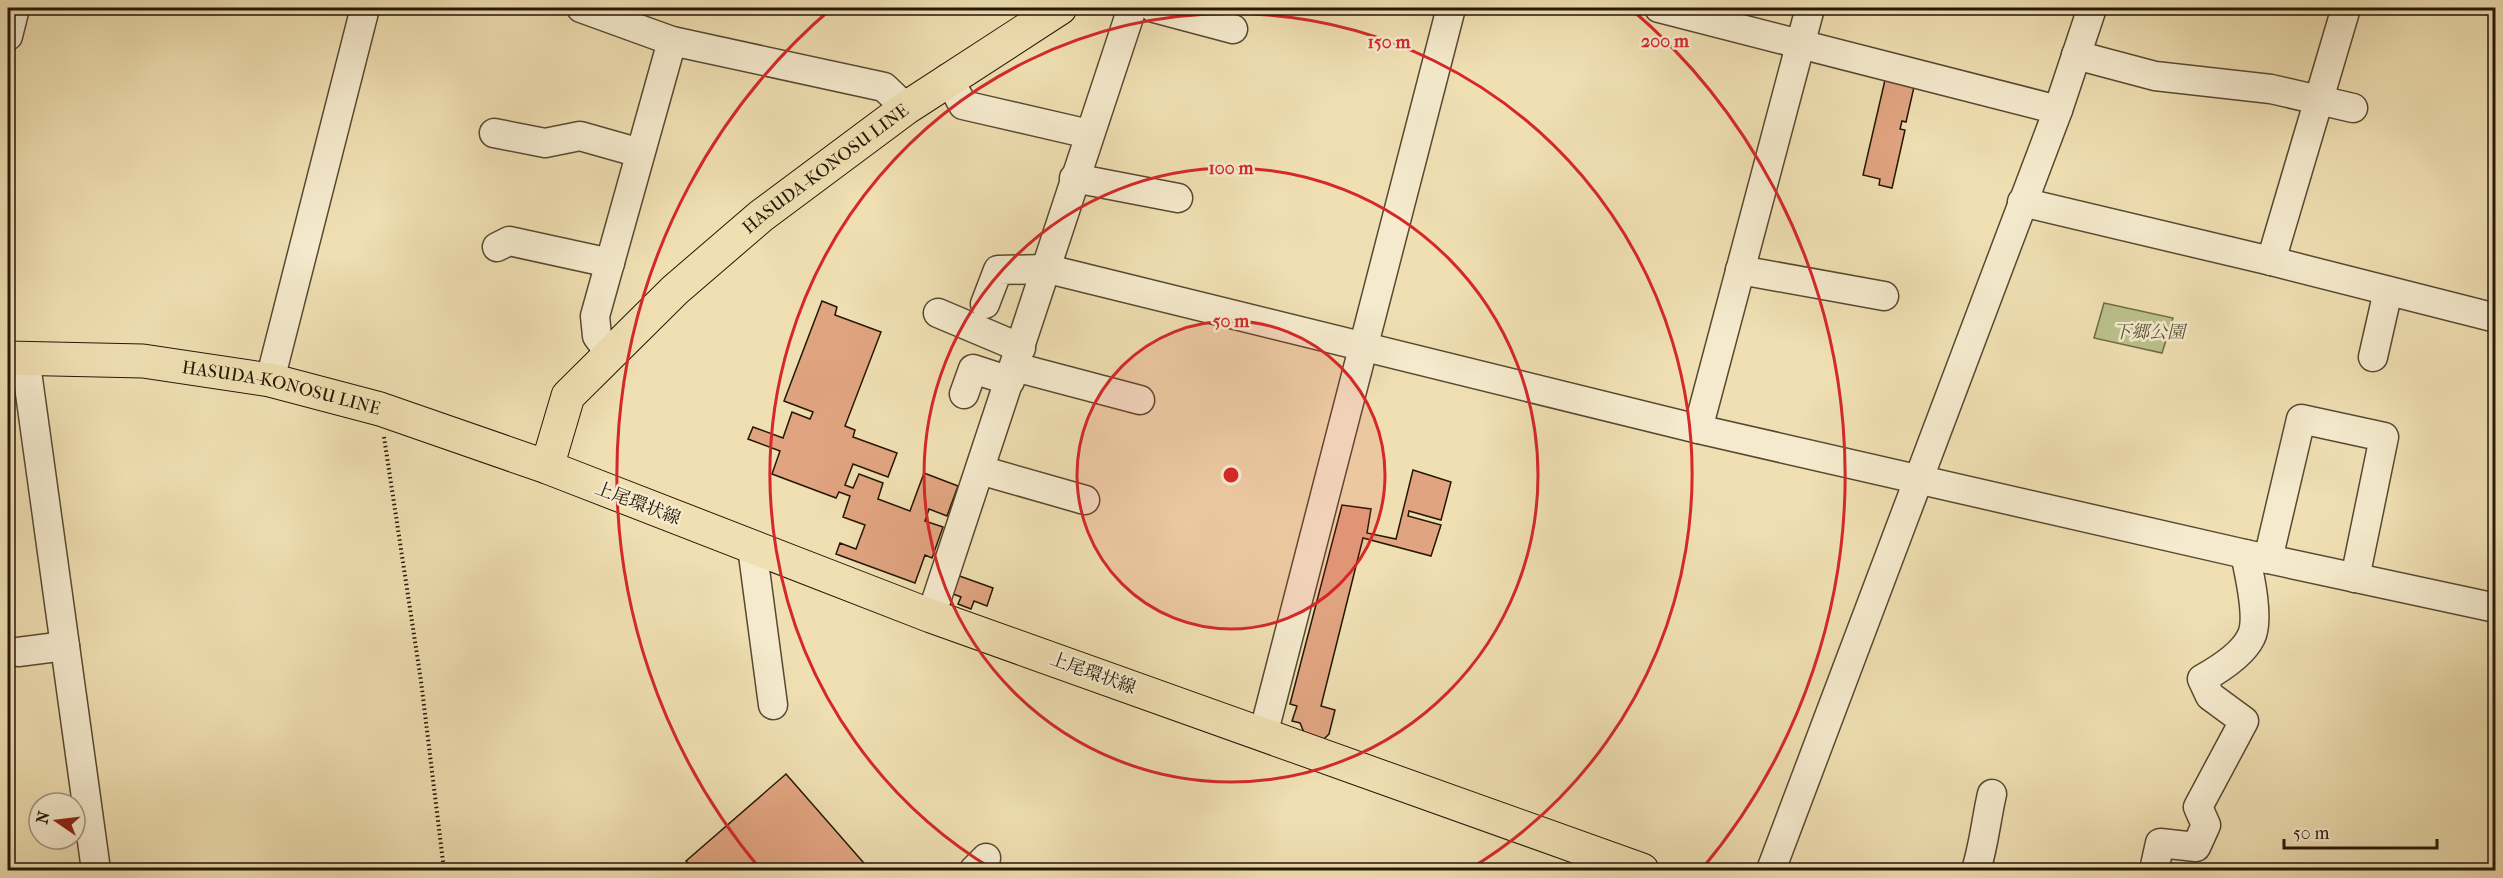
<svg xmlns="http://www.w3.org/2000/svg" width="2503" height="878" font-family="'IM FELL French Canon','Noto Serif JP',serif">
	<rect width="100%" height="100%" fill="#efdfb2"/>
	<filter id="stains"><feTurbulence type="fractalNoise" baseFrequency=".00333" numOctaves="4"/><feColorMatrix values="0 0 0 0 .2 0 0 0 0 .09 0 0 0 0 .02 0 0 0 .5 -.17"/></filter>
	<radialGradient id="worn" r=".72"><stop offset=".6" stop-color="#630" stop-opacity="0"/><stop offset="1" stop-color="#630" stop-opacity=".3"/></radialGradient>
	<polygon fill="#bbc18b" stroke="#706c48" stroke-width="1.5" points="2104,303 2173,318 2162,353 2094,338"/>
	<g fill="#e1a481" stroke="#251706" stroke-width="1.5">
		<polygon points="1885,80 1914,87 1906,122 1902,121 1900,129 1905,130 1892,188 1879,185 1880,179 1863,175"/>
		<polygon points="822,301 837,307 835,315 881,332 845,426 855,430 853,437 897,453 888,477 853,464 845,485 853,488 859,474 883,483 878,499 910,511 924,473 958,486 947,516 929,509 925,521 943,527 932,558 925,555 915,583 836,554 840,543 856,549 865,525 843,517 850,496 839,492 836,498 772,474 780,451 748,439 753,427 783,438 792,412 810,419 813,412 784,401"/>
		<polygon points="1413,470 1451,482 1441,520 1409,511 1408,516 1441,525 1431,556 1363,538 1321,706 1335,710 1329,734 1323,740 1305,735 1300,723 1292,721 1297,706 1290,704 1342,505 1371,509 1367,533 1396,539"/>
		<polygon points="954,574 993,588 987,606 974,601 971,609 958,604 961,597 948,592"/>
		<polygon points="786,774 870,870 696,870 686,861"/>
	</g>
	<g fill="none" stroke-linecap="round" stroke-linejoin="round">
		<defs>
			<g id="minor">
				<polyline points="581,8 672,41 884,87 906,108"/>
				<polyline points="1154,8 1233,29"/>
				<polyline points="1659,8 2058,110"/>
				<polyline points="8,36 15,8"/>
				<polyline points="2076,55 2155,76 2271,89 2353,108"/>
				<polyline points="948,78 963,105 1089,134"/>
				<polyline points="494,133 545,143 580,136 640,153"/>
				<polyline points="1074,178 1178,198"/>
				<polyline points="2022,202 2271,261 2496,318"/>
				<polyline points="497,247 509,241 610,263"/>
				<polyline points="2271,261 2346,8"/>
				<polyline points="1740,270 1884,296"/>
				<polyline points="985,304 998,270 1048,269 1698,429 2245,554 2496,608"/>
				<polyline points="938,313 1021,348"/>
				<polyline points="611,355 597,336 595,316 672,41"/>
				<polyline points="25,357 96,870"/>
				<polyline points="2373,357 2388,291"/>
				<polyline points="1015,367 1140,400"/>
				<polyline points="270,380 365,8"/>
				<polyline points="964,394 973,369 1010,381"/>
				<polyline points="1698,429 1810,8"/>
				<polyline points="980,470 1085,500"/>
				<polyline points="752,547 773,705"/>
				<polyline points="2268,559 2301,419 2384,437 2355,578"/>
				<polyline points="931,616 1132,8"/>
				<polyline points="18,652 65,646"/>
				<polyline points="1263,735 1451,8"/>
				<polyline points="974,870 986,858"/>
				<polyline points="1771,870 2058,110 2092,8"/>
				<path d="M1976,870C1984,845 1986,820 1992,794"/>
				<path d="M2154,870L2160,843L2196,847L2206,825L2198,807L2244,721L2210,696L2202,679C2218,670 2243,654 2251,637C2260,620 2249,572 2245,554"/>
			</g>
			<g id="major">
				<path id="s1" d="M8,358L143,361L270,380L380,409L547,467L931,616L1642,870"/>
				<path id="s2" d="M547,467L568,396L675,290L761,216L906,108L1060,8"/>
			</g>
		</defs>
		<use href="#minor" stroke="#584931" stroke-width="31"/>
		<use href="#major" stroke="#251706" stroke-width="35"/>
		<polyline stroke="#251706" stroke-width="4" stroke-dasharray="1.5 3" stroke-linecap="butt" points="384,437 421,681 444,870"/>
		<use href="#minor" stroke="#f5eacd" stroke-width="28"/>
		<use href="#major" stroke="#efdfb2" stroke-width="33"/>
	</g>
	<circle cx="1231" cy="475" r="154" fill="#d62828" fill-opacity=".12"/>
	<g fill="none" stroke="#d62828" stroke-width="3">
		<circle cx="1231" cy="475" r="154"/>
		<circle cx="1231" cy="475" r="307"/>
		<path d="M994 870A461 461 0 1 1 1468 870"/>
		<path d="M761 870A614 614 0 0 1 832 8M1630 8A614 614 0 0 1 1701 870"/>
	</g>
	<g text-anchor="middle" stroke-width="5" stroke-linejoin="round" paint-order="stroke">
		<g font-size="18" fill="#251706" stroke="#f5eacd">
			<text dy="6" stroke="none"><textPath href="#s2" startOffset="418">HASUDA-KONOSU LINE</textPath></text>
			<text dy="6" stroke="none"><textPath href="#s1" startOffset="276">HASUDA-KONOSU LINE</textPath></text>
			<text transform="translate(638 503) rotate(21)" y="6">上尾環状線</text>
			<text transform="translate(1093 673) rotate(20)" y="6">上尾環状線</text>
		</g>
		<g font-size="18" font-style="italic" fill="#5a5235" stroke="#f5eacd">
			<text x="2149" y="338">下郷公園</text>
		</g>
	</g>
	<circle cx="1231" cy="475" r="9" fill="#d62828" stroke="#f5eacd" stroke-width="3"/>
	<g font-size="18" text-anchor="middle" font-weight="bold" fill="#d62828" stroke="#f5eacd" stroke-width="5" stroke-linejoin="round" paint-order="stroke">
		<text x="1665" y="47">200 m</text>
		<text x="1389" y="48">150 m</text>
		<text x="1231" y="174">100 m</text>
		<text x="1231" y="327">50 m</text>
	</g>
	<rect width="2503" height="878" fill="none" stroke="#efdfb2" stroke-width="30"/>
	<rect x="9" y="9" width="2485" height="860" fill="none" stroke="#251706" stroke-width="3"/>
	<rect x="15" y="15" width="2473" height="848" fill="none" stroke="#251706" stroke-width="1.5"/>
	<g transform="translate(57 821) rotate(284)"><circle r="28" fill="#f5eacd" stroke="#a2967d" stroke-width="1.5"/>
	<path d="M0-4.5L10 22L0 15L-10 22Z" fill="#8f2418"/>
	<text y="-9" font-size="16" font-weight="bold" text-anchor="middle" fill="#251706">N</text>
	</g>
	<path d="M2284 839v9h153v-9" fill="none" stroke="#251706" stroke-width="3"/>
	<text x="2293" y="839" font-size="18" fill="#251706" stroke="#f5eacd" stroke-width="4.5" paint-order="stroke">50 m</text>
	<rect width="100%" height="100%" filter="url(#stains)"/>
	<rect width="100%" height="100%" fill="url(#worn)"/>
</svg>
